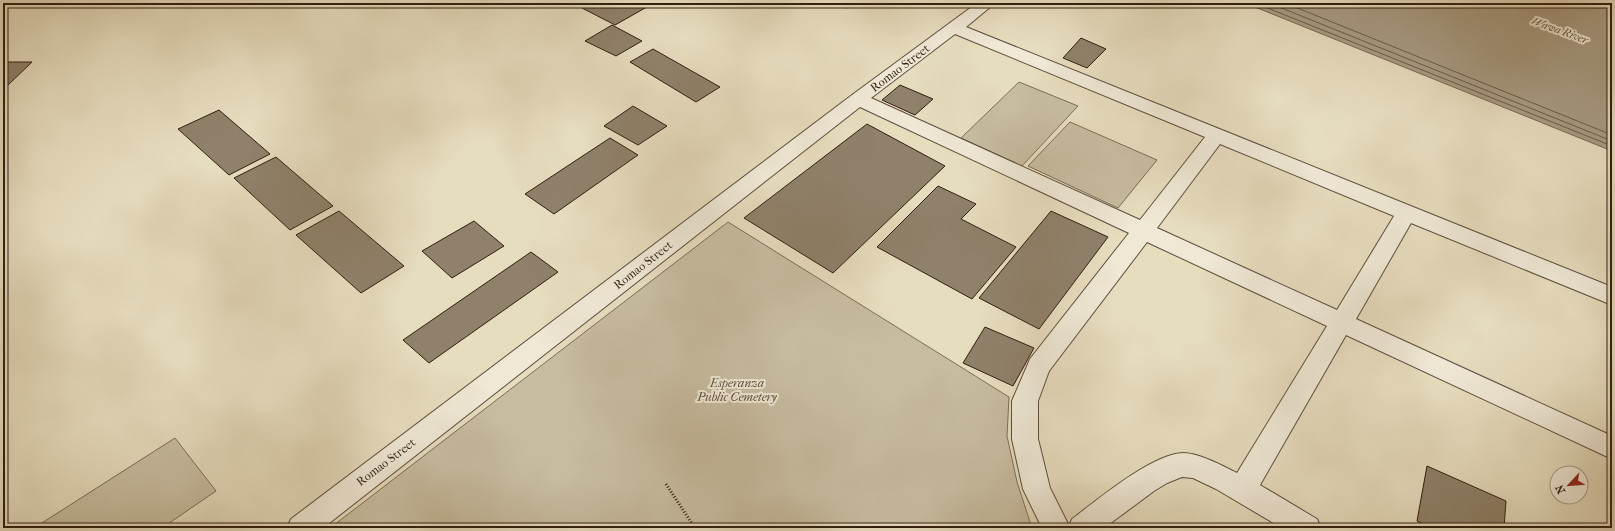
<svg xmlns="http://www.w3.org/2000/svg" width="1615" height="531" font-family="'IM FELL French Canon',serif">
	<rect width="100%" height="100%" fill="#e6dcbe"/>
	<filter id="stains"><feTurbulence type="fractalNoise" baseFrequency=".005" numOctaves="4"/><feColorMatrix values="0 0 0 0 .2 0 0 0 0 .09 0 0 0 0 .02 0 0 0 .5 -.17"/></filter>
	<radialGradient id="worn" r=".72"><stop offset=".6" stop-color="#630" stop-opacity="0"/><stop offset="1" stop-color="#630" stop-opacity=".3"/></radialGradient>
	<g fill="#c7bca0" stroke="#7c6d58">
		<polygon points="1019,82 1078,106 1022,166 961,138"/>
		<polygon points="1070,122 1157,160 1118,208 1028,166"/>
		<polygon points="728,222 1009,397 1007,436 1017,482 1032,528 330,528"/>
		<polygon points="175,438 216,491 162,528 34,528"/>
	</g>
	<polygon fill="#a89b83" stroke="#786955" points="1245,3 1612,3 1612,151"/>
	<g fill="none" stroke-linecap="round" stroke-linejoin="round">
		<g stroke="#6c5c4a" stroke-width="1">
			<polyline points="1255,3 1612,146"/>
			<polyline points="1269,3 1612,141"/>
			<polyline points="1285,3 1612,135"/>
		</g>
	</g>
	<g fill="#8f816a" stroke="#311e10">
		<polygon points="592,3 654,3 615,25 582,8"/>
		<polygon points="836,3 854,3 846,8"/>
		<polygon points="612,25 642,41 616,56 585,41"/>
		<polygon points="1081,38 1106,49 1087,68 1063,58"/>
		<polygon points="653,49 720,87 696,102 630,62"/>
		<polygon points="3,62 32,62 7,86 3,86"/>
		<polygon points="900,85 933,99 915,115 882,100"/>
		<polygon points="633,106 667,126 638,145 604,126"/>
		<polygon points="219,110 270,154 229,175 178,129"/>
		<polygon points="867,124 945,166 833,273 744,218"/>
		<polygon points="610,138 638,155 554,214 525,194"/>
		<polygon points="276,157 333,206 290,230 234,178"/>
		<polygon points="938,186 976,204 961,219 1016,247 972,299 877,247"/>
		<polygon points="339,211 404,266 361,293 296,235"/>
		<polygon points="1051,211 1108,237 1039,329 979,298"/>
		<polygon points="474,221 504,246 452,278 422,251"/>
		<polygon points="531,252 558,272 429,363 403,340"/>
		<polygon points="985,327 1034,348 1013,386 963,363"/>
		<polygon points="1427,466 1506,501 1504,528 1432,528 1417,521"/>
	</g>
	<g fill="none" stroke-linecap="round" stroke-linejoin="round">
		<defs>
			<path id="minor" d="M977,3H995L966,27L1612,287V305L1411,223L1356,319L1612,436V459L1346,335L1260,485L1317,519L1321,528H1282L1216,489L1193,478L1182,477L1167,483L1154,491L1104,528H1042L1023,489L1012,439V401L1030,359L1129,233L860,107L323,528H287L291,519L852,95ZM955,34L1205,137L1140,220L871,98ZM1220,144L1394,216L1337,310L1157,228ZM1147,242L1327,326L1237,473C1223,466 1199,453 1183,453C1152,454 1097,500 1072,519L1069,526L1050,488L1038,439V401L1049,371Z"/>
		</defs>
		<use href="#minor" stroke="#5e4e3c" stroke-width="2"/>
		<polyline stroke="#311e10" stroke-width="3" stroke-dasharray="1 2" stroke-linecap="butt" points="666,484 695,528"/>
		<use href="#minor" fill="#efe8d5" fill-rule="evenodd"/>
	</g>
	<g text-anchor="middle" stroke-width="4" stroke-linejoin="round" paint-order="stroke">
		<g font-size="11" font-style="italic" fill="#5b4a38" stroke="#efe8d5">
			<text transform="translate(1560 30) rotate(20)" y="4">Wawa River</text>
		</g>
		<g font-size="12" fill="#311e10" stroke="#efe8d5">
			<text transform="translate(900 68) rotate(-37)" y="4">Romao Street</text>
			<text transform="translate(643 265) rotate(-38)" y="4">Romao Street</text>
			<text transform="translate(386 462) rotate(-37)" y="4">Romao Street</text>
		</g>
		<g font-size="12" font-style="italic" fill="#5e4d3b" stroke="#efe8d5">
			<text x="737" y="387">Esperanza<tspan x="737" dy="14">Public Cemetery</tspan></text>
		</g>
	</g>
	<rect width="1615" height="531" fill="none" stroke="#e6dcbe" stroke-width="16"/>
	<rect x="4" y="4" width="1607" height="523" fill="none" stroke="#311e10" stroke-width="2"/>
	<rect x="8" y="8" width="1599" height="515" fill="none" stroke="#311e10"/>
	<g transform="translate(1569 485) rotate(244)"><circle r="19" fill="#efe8d5" stroke="#a39786"/>
	<path d="M0-3L7 15L0 10L-7 15Z" fill="#8f2418"/>
	<text y="-6" font-size="11" font-weight="bold" text-anchor="middle" fill="#311e10">N</text>
	</g>
	<rect width="100%" height="100%" filter="url(#stains)"/>
	<rect width="100%" height="100%" fill="url(#worn)"/>
</svg>
